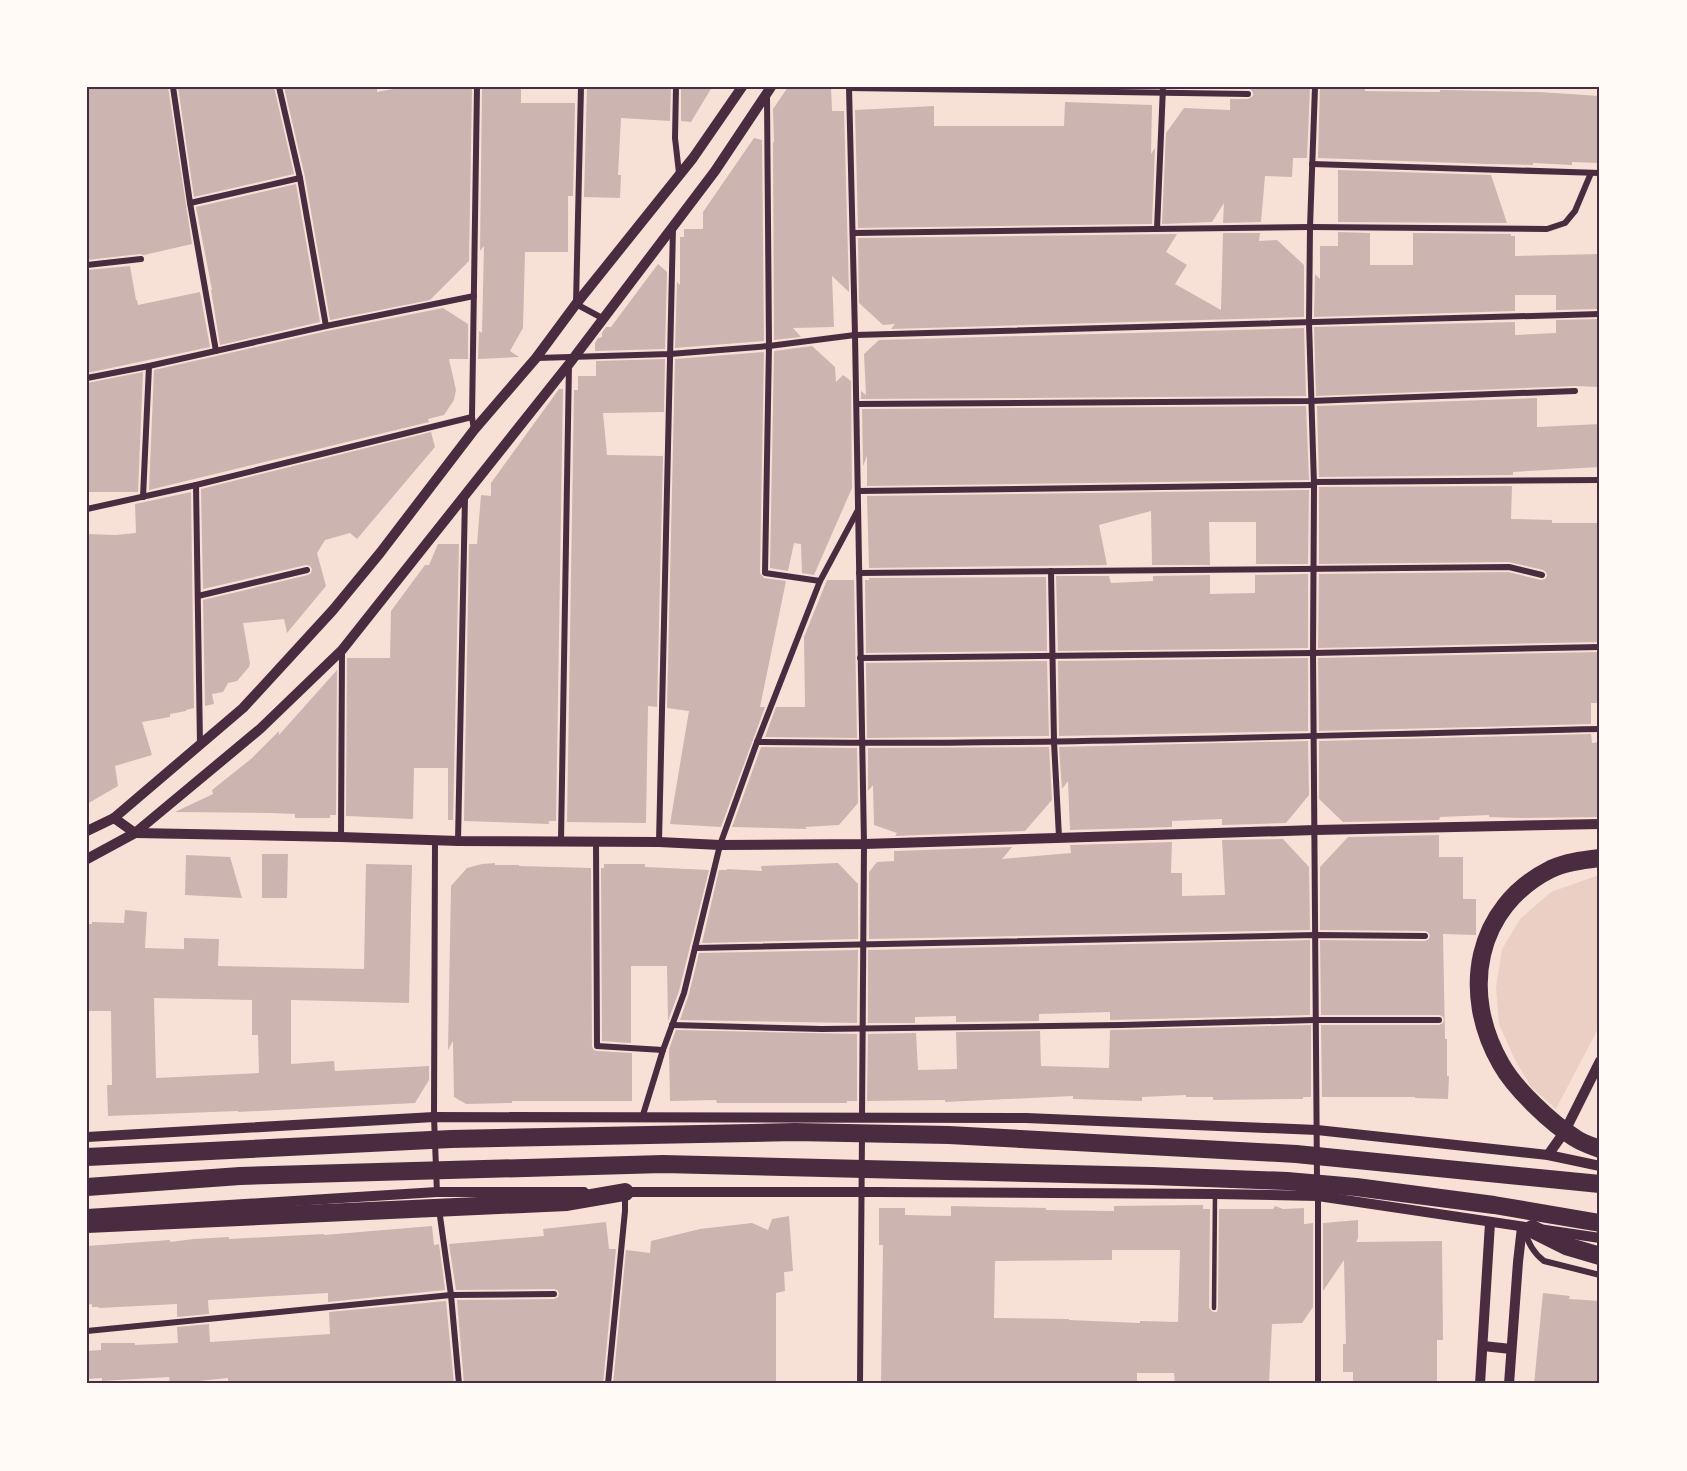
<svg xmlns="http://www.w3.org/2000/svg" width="1687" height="1471" font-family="Bitter,serif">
	<rect width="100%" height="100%" fill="#f7e1d7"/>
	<polygon fill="#ebcfc5" points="1596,876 1600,876 1600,1025 1556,1109 1531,1087 1514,1058 1499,1024 1496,988 1502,949 1521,918 1551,892"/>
	<g fill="#ccb4b1" fill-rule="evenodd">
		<polygon points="108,87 168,87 192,244 144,255 140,254 87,260 87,89 108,88"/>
		<polygon points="178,87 274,87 294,174 194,197"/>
		<polygon points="284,87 377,87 377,92 404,87 463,87 463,89 472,89 469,261 430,300 330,320 305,177"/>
		<polygon points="587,87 671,87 670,121 621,118 618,175 621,175 620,198 584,197"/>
		<polygon points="681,87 712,87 691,122 681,121"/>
		<polygon points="788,87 831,87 832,111 844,111 849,292 832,276 834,327 793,328 801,337 774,340 773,142 774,142 773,109"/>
		<polygon points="1231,87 1310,87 1307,158 1293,158 1292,177 1265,176 1261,222 1223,223 1224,203 1212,222 1162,224 1166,133 1184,108 1230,110 1230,99 1248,99 1253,96 1253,92 1250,89 1231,88"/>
		<polygon points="1320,87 1365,87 1365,91 1440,92 1440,90 1539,92 1600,96 1600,163 1572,162 1572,165 1533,163 1533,165 1487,164 1318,158"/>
		<polygon points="482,89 521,89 521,103 575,103 573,196 568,196 568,252 525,252 523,328 510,351 519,357 478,359 479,331 482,333 484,246 480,251"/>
		<polygon points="1065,102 1152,105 1151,154 1155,148 1152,224 858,228 855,110 934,106 934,126 1064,126"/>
		<polygon points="754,138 762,140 764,341 675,348 677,282 680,285 680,237 684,237 684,229 703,229 703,212"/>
		<polygon points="1338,170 1491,175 1507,223 1338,222"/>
		<polygon points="296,184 320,322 220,345 211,290 212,290 196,207"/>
		<polygon points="1338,232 1370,233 1370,265 1413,265 1413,233 1511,234 1511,236 1515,236 1515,256 1600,254 1600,309 1556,310 1556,295 1515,295 1515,311 1314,317 1315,274 1320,279 1320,246 1338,246"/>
		<polygon points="1223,233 1260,233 1259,241 1277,240 1304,265 1304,317 891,329 895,324 883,325 859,303 858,238 1177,234 1166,252 1187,265 1175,284 1221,310"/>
		<polygon points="658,264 667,272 665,349 595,351 595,343 598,338 602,337 602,333 606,327 611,327"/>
		<polygon points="130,266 136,300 137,300 138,305 200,292 210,347 87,373 87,270"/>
		<polygon points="443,308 468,324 468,359 449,359 456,390 454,400 444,415 428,419 429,422 149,490 154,370 327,331"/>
		<polygon points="1600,319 1600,387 1575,386 1316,396 1314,327 1515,322 1515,335 1556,333 1556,320"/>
		<polygon points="1304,328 1306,396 861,399 861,391 866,395 864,354 879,340"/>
		<polygon points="812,346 835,367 836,382 843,375 851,381 852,488 814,575 802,573 801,544 794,543 788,571 770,568 774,351"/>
		<polygon points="764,352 760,573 764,578 786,581 760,707 765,707 721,827 670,824 689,711 667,708 675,359"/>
		<polygon points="665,359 664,412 603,413 607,455 663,456 657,707 648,706 646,823 567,822 574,390 578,390 578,376 596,376 596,361"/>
		<polygon points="143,372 138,492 87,492 87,383"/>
		<polygon points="559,389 563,389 556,821 549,821 549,824 464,821 469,544 477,544 481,495 491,496 491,483"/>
		<polygon points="1537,398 1537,427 1600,424 1600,467 1513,472 1513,475 1319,477 1317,406"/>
		<polygon points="1306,406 1309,480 867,486 867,456 863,466 862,409"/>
		<polygon points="431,432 435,447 357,539 350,533 325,540 317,553 326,586 287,633 284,619 243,623 250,663 249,667 237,681 228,683 223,692 212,694 214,704 205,706 203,600 308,575 311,573 312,569 310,566 306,565 203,589 201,489"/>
		<polygon points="1512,486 1511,519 1552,520 1552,523 1600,523 1600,642 1318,648 1319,574 1508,572 1541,580 1545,579 1547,576 1546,572 1543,570 1509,562 1319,564 1319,487"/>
		<polygon points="1309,490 1308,564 1256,564 1256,522 1209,522 1210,565 1152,565 1151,511 1099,525 1107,565 869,568 867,496"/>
		<polygon points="191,492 194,708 186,710 186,711 170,714 170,717 142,722 152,755 115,766 118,786 87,804 87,534 115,535 136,533 135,504"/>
		<polygon points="438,544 459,544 453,820 448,820 448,768 414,768 413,819 346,816 347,658 390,658 391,611 425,565 429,565"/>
		<polygon points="1308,574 1308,648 1058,651 1056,576 1109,576 1111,583 1153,581 1153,576 1210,575 1210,594 1255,593 1255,575"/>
		<polygon points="1046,577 1047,651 866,653 865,580 869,580 869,578"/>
		<polygon points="827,580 854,580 857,738 765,737 776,707 805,707 804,637"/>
		<polygon points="1600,652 1600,703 1591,703 1591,724 1319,731 1318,658"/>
		<polygon points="1308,658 1308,731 1059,736 1058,661"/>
		<polygon points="1047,661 1049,736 867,738 866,663"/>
		<polygon points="337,670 336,815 330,815 330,818 295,818 295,814 270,813 175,812 213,794 212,790 251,759 279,731 279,735"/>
		<polygon points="1591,734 1592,743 1600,742 1600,817 1519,818 1489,817 1489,815 1440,817 1439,820 1343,822 1319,799 1319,741"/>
		<polygon points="1308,741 1309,795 1286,823 1222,825 1222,819 1172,821 1172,827 1070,830 1068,781 1062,789 1059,747"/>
		<polygon points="761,747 857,748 858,803 839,825 805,827 807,829 732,827"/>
		<polygon points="1049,747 1052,800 1025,831 895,836 897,833 874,825 873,785 868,791 868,748"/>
		<polygon points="1439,835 1439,857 1463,857 1463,899 1476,899 1476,935 1443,934 1445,1039 1447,1039 1447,1076 1449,1076 1448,1099 1415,1098 1415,1097 1322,1097 1321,1025 1439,1025 1443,1023 1444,1019 1442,1016 1439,1015 1321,1015 1320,940 1425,941 1429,939 1430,935 1428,932 1425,931 1320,930 1320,867 1348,837"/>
		<polygon points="1283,839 1309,867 1310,930 869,939 869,872 877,862 894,861 894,851 1012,847 1002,859 1071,853 1070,845 1172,842 1171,873 1182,873 1182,896 1225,895 1222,840"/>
		<polygon points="262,854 288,854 287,898 262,898"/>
		<polygon points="186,855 230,857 242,898 185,895"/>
		<polygon points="495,863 495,865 519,865 519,866 591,868 592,1047 594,1050 597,1051 632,1053 632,1101 512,1101 512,1103 466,1104 454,1097 453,1041 448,1050 451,886 467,868 482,864"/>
		<polygon points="838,863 858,884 858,939 702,943 719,870 727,870 727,869 762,871 761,866"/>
		<path d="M366,864L412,865L409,1003L291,1000V1064L334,1061L335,1071L429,1066V1080L415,1103L238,1112V1111L108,1116L107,1085H112L111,1011H87V924H92V922L124,923L125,910L147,912L145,948L184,949V938L219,939L218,966L364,969ZM154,998L252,1000V1035H258L259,1073L156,1078Z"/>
		<polygon points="604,864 645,864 645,867 709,870 679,991 668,1021 667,966 631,966 631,1043 602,1041 601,868 604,868"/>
		<polygon points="1310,940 1310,1015 1110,1020 1110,1012 1039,1014 1039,1021 956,1022 956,1016 915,1017 915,1023 868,1023 868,950"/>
		<polygon points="858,950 857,1023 680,1020 689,994 699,953"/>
		<polygon points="1311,1025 1311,1097 1303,1097 1303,1099 1213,1100 1213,1097 1186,1097 1186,1095 1142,1097 1142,1101 1073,1099 1073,1096 945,1102 945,1100 867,1101 868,1034 916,1033 918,1070 957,1069 956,1032 1040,1031 1041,1066 1109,1068 1110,1030"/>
		<polygon points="676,1030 857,1034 857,1101 847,1101 847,1103 717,1103 716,1100 670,1101 669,1049"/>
		<path d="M1203,1205V1209H1210L1209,1308L1213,1312H1217L1218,1308L1219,1209H1273L1275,1206L1283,1209L1304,1208V1224L1313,1223V1307L1302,1323L1272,1324L1269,1384H1175L1174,1373H1137V1384H881L883,1245H879V1208H905V1215L951,1216V1206L1046,1208V1210L1114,1211V1206ZM1112,1250H1180L1178,1322L1140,1321V1323L1069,1320V1319L994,1318L995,1261L1112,1260Z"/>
		<polygon points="789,1216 793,1271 784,1272 785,1291 776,1293 776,1384 613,1384 626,1250 650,1253 651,1241 700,1229 752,1223 768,1230 772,1219"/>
		<polygon points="1358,1220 1358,1238 1356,1242 1442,1241 1443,1340 1437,1340 1437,1384 1353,1384 1353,1372 1343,1372 1343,1344 1346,1344 1344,1260 1323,1291 1323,1223"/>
		<polygon points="606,1222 609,1249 616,1249 603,1384 464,1384 457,1300 554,1299 558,1297 559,1293 557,1290 554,1289 456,1290 449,1244 544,1236 543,1229"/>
		<polygon points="432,1226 434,1245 439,1244 445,1290 328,1302 328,1293 208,1300 209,1314 177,1317 177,1304 99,1308 99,1307 92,1307 92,1304 87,1305 87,1246 170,1240 170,1242 194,1239 229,1237 229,1239 324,1234 324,1235"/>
		<polygon points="1543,1293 1570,1296 1569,1299 1600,1301 1600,1384 1534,1384"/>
		<polygon points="446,1301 454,1384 228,1384 228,1378 170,1384 169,1377 102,1381 102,1378 87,1379 87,1351 101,1350 101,1343 135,1343 135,1345 178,1343 177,1327 209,1324 210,1342 330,1334 329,1312"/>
	</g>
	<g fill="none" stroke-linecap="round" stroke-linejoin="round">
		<polyline stroke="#4a2c40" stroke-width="4.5" points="1214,1308 1215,1194"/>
		<g stroke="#4a2c40" stroke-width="6">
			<polyline points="173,87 190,203 216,351"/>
			<polyline points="279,87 300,178 326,326"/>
			<polyline points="581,87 576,304 604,319"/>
			<polyline points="676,87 675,138 679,173"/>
			<polyline points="849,87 855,335 864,844 862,1118"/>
			<polyline points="1315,87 1310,227 1309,323 1314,485 1313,653 1317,1181"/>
			<polyline points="849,88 1248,94"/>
			<polyline points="767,97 769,346 765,573 820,581"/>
			<polyline points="1312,164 1600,173"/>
			<polyline points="190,203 300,178"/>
			<polyline points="1157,229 1163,87"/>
			<polyline points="853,233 1310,227 1547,229 1565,223 1575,211 1591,173"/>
			<polyline points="87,265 141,259"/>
			<polyline points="537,358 670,354 769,346 855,335 1600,314"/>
			<polyline points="87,378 149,366 326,326 474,296"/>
			<polyline points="857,404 1311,401 1575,391"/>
			<polyline points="474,430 472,417 477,87"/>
			<polyline points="1314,482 1600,480"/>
			<polyline points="196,485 200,745"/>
			<polyline points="858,491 1314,485"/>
			<polyline points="143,497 149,366"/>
			<polyline points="87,509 196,485 472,417"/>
			<polyline points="1051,571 1054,742 1059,837"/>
			<polyline points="859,573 1509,567 1542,575"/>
			<polyline points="198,596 307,570"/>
			<polyline points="860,658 1313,653 1600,647"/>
			<path d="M757,742C1038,746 1319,735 1600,729"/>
			<polyline points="341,837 342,651"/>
			<polyline points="435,840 434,1117 437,1193"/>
			<polyline points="561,840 569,364"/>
			<polyline points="458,841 465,497"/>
			<polyline points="596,842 597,1046 663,1050"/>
			<polyline points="659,842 673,227"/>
			<polyline points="695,948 1316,935 1425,936"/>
			<polyline points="672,1025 822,1029 1122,1025 1315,1020 1439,1020"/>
			<polyline points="642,1118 663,1050 684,993 720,845 757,742 820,581 858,510"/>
			<polyline points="1318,1194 1318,1384"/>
			<polyline points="439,1209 451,1295 459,1384"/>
			<path d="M1524,1231C1529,1243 1533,1253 1544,1261L1600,1275"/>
			<polyline points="87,1331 451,1295 554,1294"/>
			<polyline points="608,1384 625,1211 625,1193"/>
			<polyline points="860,1384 862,1134"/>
		</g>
		<g stroke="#4a2c40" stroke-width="10">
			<polyline points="114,818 135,833 341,837 458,841 659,842 720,845 864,844 1315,830 1600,824"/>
			<polyline points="87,831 114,818 243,708 333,610 380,553 474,430 536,358 576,304 693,158 742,87"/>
			<polyline points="87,859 135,833 260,729 342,650 569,364 715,171 771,87"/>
			<polyline points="87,1137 434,1117 1026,1118 1317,1130 1548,1155 1600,1166"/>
			<polyline points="1548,1155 1565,1131 1600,1061"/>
			<polyline points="621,1192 876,1192 1215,1194 1318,1196 1600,1238"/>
			<polyline points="87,1214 437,1192 584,1192"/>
			<polyline points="1483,1346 1511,1349"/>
			<polyline points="1480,1384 1490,1223"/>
			<polyline points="1509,1384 1518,1262 1522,1227"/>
		</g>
		<g stroke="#4a2c40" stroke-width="18">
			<path d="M1600,858C1584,860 1566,862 1551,869C1475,907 1460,993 1501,1064C1515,1089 1551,1123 1575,1138C1582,1143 1592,1146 1600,1149"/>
			<polyline points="87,1157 451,1139 795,1132 949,1135 1296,1154 1600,1184"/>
			<polyline points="87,1187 240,1176 663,1164 1152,1176 1287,1181 1356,1187 1494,1205 1600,1223"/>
			<polyline points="87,1224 567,1202 625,1192"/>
			<polyline points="1532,1229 1566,1246 1600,1256"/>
		</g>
	</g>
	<rect width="1687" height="1471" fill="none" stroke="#fffaf5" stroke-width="177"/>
	<rect x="88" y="88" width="1510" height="1294" fill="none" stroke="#4a2c40" stroke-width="2"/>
</svg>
